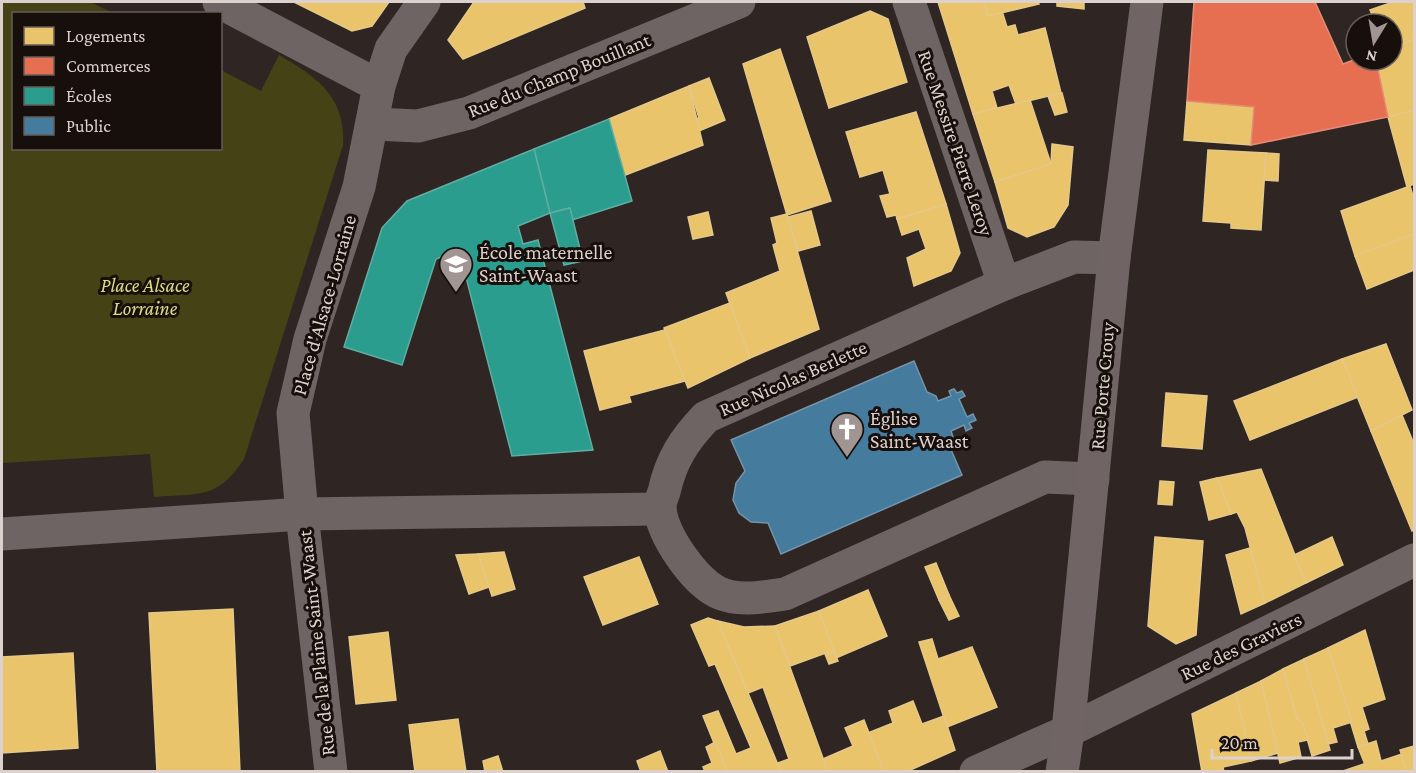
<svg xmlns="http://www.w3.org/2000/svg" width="1416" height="773" font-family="'Crimson Pro',serif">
	<rect width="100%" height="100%" fill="#2f2623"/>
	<path fill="#454316" d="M2,2H90L113,13L14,14V148H220L221,70L261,91L279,55C317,77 346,97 343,145L244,459C217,500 199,493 154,497L150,454L2,463Z"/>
	<g fill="#e9c46a" stroke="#e5c888" stroke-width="1.5">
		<polygon points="294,2 389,2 372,26 352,31"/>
		<polygon points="474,2 583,2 585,8 463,59 448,40"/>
		<polygon points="938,2 984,2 988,16 1002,11 1007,27 1015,25 1018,35 1045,28 1061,93 1016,104 1009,85 992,91 997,108 973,114"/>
		<polygon points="984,2 1038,2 1039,4 988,16"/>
		<polygon points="1057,2 1084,2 1084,9 1057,6"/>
		<polygon points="1393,2 1414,2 1414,39 1392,48 1392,24 1376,24 1370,10"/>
		<polygon points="870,11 888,19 907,82 829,108 807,37"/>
		<polygon points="1414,39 1414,110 1388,117 1376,60 1392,60 1392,48"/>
		<polygon points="780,49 831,201 787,215 743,64"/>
		<polygon points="709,78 725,120 699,131 695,119 699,118 689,86"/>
		<polygon points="689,86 703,145 623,176 609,119"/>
		<polygon points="1062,93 1067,112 1055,115 1048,96"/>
		<polygon points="1030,100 1051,164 995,182 973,114"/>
		<polygon points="1187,101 1254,107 1251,145 1184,140"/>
		<polygon points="1414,110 1414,184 1407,187 1388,117"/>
		<polygon points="916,112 946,204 897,219 896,215 887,217 880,196 890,194 883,170 860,177 846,132"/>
		<polygon points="1052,144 1073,147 1068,205 1054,227 1027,237 1008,228 995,182 1051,164"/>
		<polygon points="1208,150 1266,153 1261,230 1231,228 1231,223 1203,221"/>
		<polygon points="1266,153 1279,154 1278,181 1264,180"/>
		<polygon points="1410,186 1414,199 1414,234 1355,256 1341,211"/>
		<polygon points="946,204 960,253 951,271 914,286 907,258 926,249 919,229 902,235 897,219"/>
		<polygon points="811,211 820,245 798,251 788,217"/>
		<polygon points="708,212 713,235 693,239 688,217"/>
		<polygon points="787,214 819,329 750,358 726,293 780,271 773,245 777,243 771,218"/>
		<polygon points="1414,234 1414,270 1367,289 1355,256"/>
		<polygon points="730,303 750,358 688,388 664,328"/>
		<polygon points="665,330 685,381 629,396 631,402 600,410 584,351"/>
		<polygon points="1386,344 1412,410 1371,431 1342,359"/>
		<polygon points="1342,359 1358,397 1250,440 1234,401"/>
		<polygon points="1166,393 1207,396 1202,449 1162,446"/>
		<polygon points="1402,415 1414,444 1414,530 1412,531 1371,431"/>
		<polygon points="1261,469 1306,583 1265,603 1245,528 1237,512 1231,514 1217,478"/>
		<polygon points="1217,478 1231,514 1209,520 1200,482"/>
		<polygon points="1160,481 1174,482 1172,505 1158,504"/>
		<polygon points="1155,537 1203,541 1196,635 1176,644 1148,626"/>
		<polygon points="1332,537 1343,565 1306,583 1294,555"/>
		<polygon points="1250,548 1265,603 1241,614 1226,555"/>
		<polygon points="504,552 515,589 492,596 478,554"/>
		<polygon points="478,554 489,587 469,594 456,555"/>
		<polygon points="639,557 658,604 603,625 584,577"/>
		<polygon points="936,563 949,595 939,600 925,567"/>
		<polygon points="868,590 887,636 836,658 819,611"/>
		<polygon points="949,595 959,616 949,620 939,600"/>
		<polygon points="233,609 240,772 157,772 149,613"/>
		<polygon points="819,611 834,650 790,666 775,626"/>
		<polygon points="708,618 718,621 781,772 728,772 714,743 703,716 718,711 736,754 751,748 715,664 709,666 691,625"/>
		<polygon points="718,621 744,627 775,626 828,772 781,772 778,763 789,759 763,687 748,693"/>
		<polygon points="1365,630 1385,699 1362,707 1369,729 1364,731 1368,744 1358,747 1328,648"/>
		<polygon points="388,632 396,700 356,704 349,637"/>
		<polygon points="932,639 938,659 972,647 997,707 947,727 919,642"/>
		<polygon points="1328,648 1352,722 1333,728 1337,742 1328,744 1304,659"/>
		<polygon points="834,651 838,661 829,664 825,654"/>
		<polygon points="73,653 78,748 2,753 2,657"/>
		<polygon points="1304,659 1330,750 1312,756 1303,724 1297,718 1283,669"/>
		<polygon points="1283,669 1297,718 1303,724 1308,740 1298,742 1301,757 1280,763 1261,681"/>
		<polygon points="1261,681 1278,753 1251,761 1236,693"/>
		<polygon points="1236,693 1251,761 1223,767 1224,772 1202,772 1192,714"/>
		<polygon points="913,701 922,724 944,716 955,750 906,772 884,772 868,733 893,723 889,711"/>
		<polygon points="458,719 466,772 415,772 409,725"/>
		<polygon points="864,720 884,772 828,772 823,759 853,746 845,728"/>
		<polygon points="1376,741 1381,761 1402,754 1407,772 1368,772 1358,747"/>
		<polygon points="715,742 728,772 705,772 703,767 712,763 706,747"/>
		<polygon points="1414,746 1414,772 1407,772 1400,750"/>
		<polygon points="660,751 668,772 641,772 637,761"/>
		<polygon points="498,756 503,772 485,772 483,761"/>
		<polygon points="1364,764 1368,772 1340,772"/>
	</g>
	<polygon fill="#e76f51" stroke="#e48c76" stroke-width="1.5" points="1194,2 1315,2 1343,64 1356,59 1376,60 1388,117 1251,145 1254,107 1187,101"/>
	<g fill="#2a9d8f" stroke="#60ada2" stroke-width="1.5">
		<polygon points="609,119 632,201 572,220 570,208 550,213 534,149"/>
		<polygon points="534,149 550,213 518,226 523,244 538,240 593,450 512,456 459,250 436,259 402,365 344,347 382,228 407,201"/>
		<polygon points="570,208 583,261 564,265 550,213"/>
	</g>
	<polygon fill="#457b9d" stroke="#7395ab" stroke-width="1.5" points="914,361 927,392 936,396 938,401 951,396 949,391 951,390 954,389 957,393 962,391 965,396 959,399 967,417 973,414 976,420 969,423 972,428 966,431 964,425 951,431 953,437 949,445 962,475 781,554 768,523 751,522 739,513 733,500 736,483 745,471 731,440"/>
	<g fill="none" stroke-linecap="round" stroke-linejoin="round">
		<g stroke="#6e6464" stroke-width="33">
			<polyline points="219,2 379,86"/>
			<polyline points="909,2 1004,284"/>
			<polyline points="373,124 418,126 469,113 739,2"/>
			<path d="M1093,479L1045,477L785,594C764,597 737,602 717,592C693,579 664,537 660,510C659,505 662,497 664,492C671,460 684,440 706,417L1004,284L1074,257L1114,258"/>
			<polyline points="2,534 302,514 293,413 310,339 359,187 379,86 391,49 424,2"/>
			<polyline points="331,772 302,514 660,509"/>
			<polyline points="976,772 1068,731 1414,560"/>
		</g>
		<polyline stroke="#706464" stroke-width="33" points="1062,772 1068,731 1114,258 1147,2"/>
	</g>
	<defs>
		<symbol id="school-pin" viewBox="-11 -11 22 30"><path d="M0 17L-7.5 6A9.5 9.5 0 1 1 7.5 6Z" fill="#a09592" stroke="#170f0c"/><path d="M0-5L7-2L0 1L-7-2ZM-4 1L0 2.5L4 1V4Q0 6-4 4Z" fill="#fff"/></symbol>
		<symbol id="church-pin" viewBox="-11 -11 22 30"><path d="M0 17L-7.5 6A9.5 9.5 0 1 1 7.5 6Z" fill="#a09592" stroke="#170f0c"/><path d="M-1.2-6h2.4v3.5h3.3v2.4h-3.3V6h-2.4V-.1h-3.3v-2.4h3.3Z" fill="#fff"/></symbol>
	</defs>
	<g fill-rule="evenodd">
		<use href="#school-pin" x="437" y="245" width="38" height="52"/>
		<use href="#church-pin" x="828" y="410" width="38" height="52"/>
	</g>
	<g text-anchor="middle" stroke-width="6" stroke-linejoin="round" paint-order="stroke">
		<g font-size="20" fill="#ddd1cd" stroke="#170f0c">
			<text transform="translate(559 75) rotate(-22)" y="7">Rue du Champ Bouillant</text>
			<text transform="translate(956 143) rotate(71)" y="7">Rue Messire Pierre Leroy</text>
			<text transform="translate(324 305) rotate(-74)" y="7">Place d'Alsace-Lorraine</text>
			<text transform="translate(793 378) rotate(-24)" y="7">Rue Nicolas Berlette</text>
			<text transform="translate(1102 386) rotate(-85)" y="7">Rue Porte Crouy</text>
			<text transform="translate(316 643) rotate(-96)" y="7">Rue de la Plaine Saint-Waast</text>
			<text transform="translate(1241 646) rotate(-26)" y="7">Rue des Graviers</text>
		</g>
		<g font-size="20" fill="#ddd1cd" stroke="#170f0c" text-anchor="start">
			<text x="479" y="259">École maternelle<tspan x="479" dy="23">Saint-Waast</tspan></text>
			<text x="870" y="425">Église<tspan x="870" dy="23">Saint-Waast</tspan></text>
		</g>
		<g font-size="20" font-style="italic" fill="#dbdb83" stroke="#170f0c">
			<text x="145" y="292">Place Alsace<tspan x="145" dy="23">Lorraine</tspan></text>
		</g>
	</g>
	<rect width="1416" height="773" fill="none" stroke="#ddd1cd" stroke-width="6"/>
	<rect x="12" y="12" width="210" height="138" fill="#170f0c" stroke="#665d59" stroke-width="1.5"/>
	<rect x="24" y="27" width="30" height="18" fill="#e9c46a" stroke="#665d59" stroke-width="1.5"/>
	<text x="66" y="42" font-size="18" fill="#ddd1cd">Logements</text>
	<rect x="24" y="57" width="30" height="18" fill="#e76f51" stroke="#665d59" stroke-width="1.5"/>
	<text x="66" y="72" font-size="18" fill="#ddd1cd">Commerces</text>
	<rect x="24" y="87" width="30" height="18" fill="#2a9d8f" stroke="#665d59" stroke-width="1.5"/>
	<text x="66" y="102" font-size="18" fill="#ddd1cd">Écoles</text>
	<rect x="24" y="117" width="30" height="18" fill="#457b9d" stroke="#665d59" stroke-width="1.5"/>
	<text x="66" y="132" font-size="18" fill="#ddd1cd">Public</text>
	<g transform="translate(1374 42) rotate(191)"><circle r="28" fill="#170f0c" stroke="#665d59" stroke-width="1.5"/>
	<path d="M0-4.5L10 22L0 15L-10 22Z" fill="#a09592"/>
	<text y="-9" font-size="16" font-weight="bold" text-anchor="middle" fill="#ddd1cd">N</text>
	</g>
	<path d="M1212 749v9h140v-9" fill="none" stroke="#ddd1cd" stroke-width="3"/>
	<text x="1221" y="749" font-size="18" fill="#ddd1cd" stroke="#170f0c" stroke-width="4.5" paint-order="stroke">20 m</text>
</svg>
